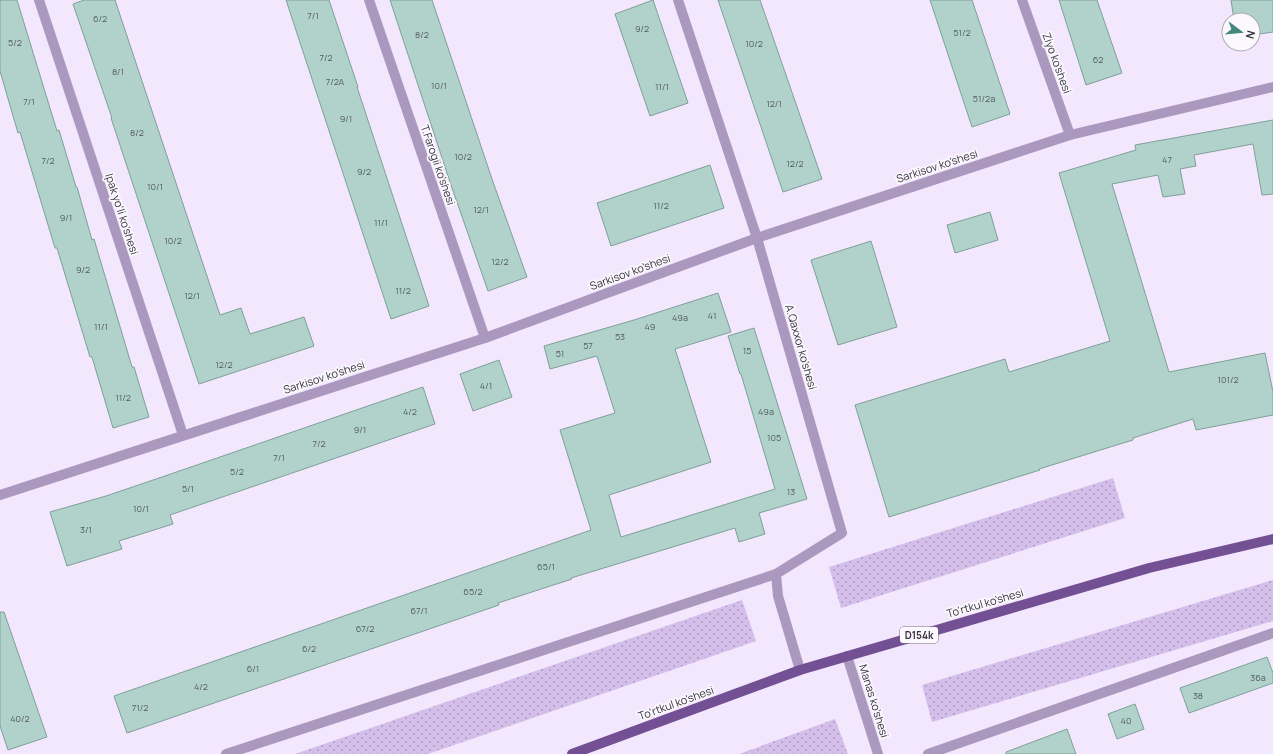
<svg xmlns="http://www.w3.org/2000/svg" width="1273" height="754" font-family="Manrope,sans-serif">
	<defs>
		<pattern id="grass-dots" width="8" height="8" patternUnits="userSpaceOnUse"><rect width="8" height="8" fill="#d4bfeb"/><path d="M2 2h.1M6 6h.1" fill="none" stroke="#ad9cc0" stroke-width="1.8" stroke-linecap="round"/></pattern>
	</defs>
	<rect width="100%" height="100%" fill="#f2e7fd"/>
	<g fill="url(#grass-dots)">
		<polygon points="1113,478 1125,518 841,608 829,567"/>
		<polygon points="1273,580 1273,621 932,722 922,685"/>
		<polygon points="742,600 756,641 428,754 295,754"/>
		<polygon points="835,719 848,754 739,754"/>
	</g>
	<g fill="#b0d2cb" stroke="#7ea098">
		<polygon points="0,0 17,0 57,131 59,130 76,187 77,187 92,240 94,239 132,367 134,367 149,417 113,428 92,357 90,357 57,248 55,248 20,132 18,133 0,71"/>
		<polygon points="84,0 115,0 220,315 241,308 250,334 304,317 314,346 199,384 111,118 112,118 73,4"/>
		<polygon points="286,0 329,0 358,87 357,87 429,306 391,319"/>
		<polygon points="390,0 432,0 493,182 527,277 488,291 451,185"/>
		<polygon points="653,0 688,103 650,116 615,14"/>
		<polygon points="718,0 760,0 822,179 783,192"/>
		<polygon points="930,0 972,0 1010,114 972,127"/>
		<polygon points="1059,0 1097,0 1122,73 1086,85"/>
		<polygon points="1231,0 1273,0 1273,32 1253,35 1253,20 1234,20"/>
		<polygon points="1273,120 1273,194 1262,195 1253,144 1194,155 1196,166 1180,169 1185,194 1163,197 1158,175 1112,184 1169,372 1265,353 1273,392 1273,415 1196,430 1193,419 1133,438 1133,440 1039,469 1040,470 889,517 855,405 1005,359 1009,372 1110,341 1059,173 1136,150 1135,145"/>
		<polygon points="710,165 724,208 611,246 597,203"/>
		<polygon points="990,212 998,240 955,253 947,225"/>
		<polygon points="871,241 897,327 838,345 811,260"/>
		<polygon points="718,293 731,332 675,349 711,462 609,495 621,537 775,489 741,374 740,374 728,336 754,328 807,499 759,513 765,534 739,542 735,528 571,578 572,579 498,603 499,605 127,733 114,696 591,530 560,430 615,413 597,356 550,369 544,346 634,320"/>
		<polygon points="499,360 512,397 473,411 460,374"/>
		<polygon points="423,387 435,424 170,515 173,524 119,541 122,549 67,566 50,512 106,496 162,477"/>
		<polygon points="0,612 4,612 47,737 8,750 0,726"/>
		<polygon points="1267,657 1273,673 1273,683 1189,713 1180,688"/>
		<polygon points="1135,704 1144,729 1117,739 1108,714"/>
		<polygon points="1067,729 1076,754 1006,754 1006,752"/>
	</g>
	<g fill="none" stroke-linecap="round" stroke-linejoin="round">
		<g stroke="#aa98be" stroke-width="10">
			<polyline points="39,0 183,435"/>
			<polyline points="369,0 485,338"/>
			<polyline points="678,0 757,238 842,533 776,574 778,596 800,670"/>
			<polyline points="1022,0 1070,135"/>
			<polyline points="0,495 485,338 757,238 1070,135 1273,87"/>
			<polyline points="847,656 878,754"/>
			<polyline points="226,754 776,574"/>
			<polyline points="928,754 1273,633"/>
		</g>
		<polyline stroke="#735094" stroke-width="10" points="572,754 800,670 1149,568 1273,539"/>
	</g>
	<g text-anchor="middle" stroke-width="3.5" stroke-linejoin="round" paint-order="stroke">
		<g font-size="9" fill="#565b61">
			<text x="313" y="19">7/1</text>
			<text x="100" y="22">6/2</text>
			<text x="642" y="32">9/2</text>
			<text x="962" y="36">51/2</text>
			<text x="422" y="38">8/2</text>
			<text x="15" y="46">5/2</text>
			<text x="754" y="47">10/2</text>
			<text x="326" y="61">7/2</text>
			<text x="1098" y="63">62</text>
			<text x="118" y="75">8/1</text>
			<text x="335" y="85">7/2A</text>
			<text x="439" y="89">10/1</text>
			<text x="662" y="90">11/1</text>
			<text x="984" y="102">51/2a</text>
			<text x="29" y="105">7/1</text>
			<text x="774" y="107">12/1</text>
			<text x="346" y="122">9/1</text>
			<text x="137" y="136">8/2</text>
			<text x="463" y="160">10/2</text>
			<text x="1167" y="163">47</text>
			<text x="48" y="164">7/2</text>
			<text x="795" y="167">12/2</text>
			<text x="364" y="175">9/2</text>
			<text x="155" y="190">10/1</text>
			<text x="661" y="209">11/2</text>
			<text x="481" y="213">12/1</text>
			<text x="66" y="221">9/1</text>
			<text x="381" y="226">11/1</text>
			<text x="173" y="244">10/2</text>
			<text x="500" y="265">12/2</text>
			<text x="83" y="273">9/2</text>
			<text x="403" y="294">11/2</text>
			<text x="192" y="299">12/1</text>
			<text x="712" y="319">41</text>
			<text x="680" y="321">49a</text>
			<text x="101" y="330">11/1</text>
			<text x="650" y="330">49</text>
			<text x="620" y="340">53</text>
			<text x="588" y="349">57</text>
			<text x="747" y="354">15</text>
			<text x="560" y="357">51</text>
			<text x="224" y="368">12/2</text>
			<text x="1228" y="383">101/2</text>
			<text x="486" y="389">4/1</text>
			<text x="123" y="401">11/2</text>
			<text x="410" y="415">4/2</text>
			<text x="766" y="415">49a</text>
			<text x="360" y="433">9/1</text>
			<text x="774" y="441">105</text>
			<text x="319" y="447">7/2</text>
			<text x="279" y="461">7/1</text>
			<text x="237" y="475">5/2</text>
			<text x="188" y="492">5/1</text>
			<text x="791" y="495">13</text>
			<text x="141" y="512">10/1</text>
			<text x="86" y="533">3/1</text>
			<text x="546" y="570">65/1</text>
			<text x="473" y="595">65/2</text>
			<text x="419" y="614">67/1</text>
			<text x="365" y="632">67/2</text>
			<text x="309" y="652">6/2</text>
			<text x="253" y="672">6/1</text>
			<text x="1258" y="681">36a</text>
			<text x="201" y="690">4/2</text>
			<text x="1198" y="699">38</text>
			<text x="140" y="711">71/2</text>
			<text x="20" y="722">40/2</text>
			<text x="1126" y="724">40</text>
		</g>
		<rect fill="#fbf8fe" stroke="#726e78" stroke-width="1" x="900" y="627" width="38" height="16" rx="3"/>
		<g font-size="10" font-weight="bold" fill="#38333e">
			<text x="919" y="639">D154k</text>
		</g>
		<g font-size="11" fill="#38333e" stroke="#fbf8fe">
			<text transform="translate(1057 63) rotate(70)" y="4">Ziyo ko'shesi</text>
			<text transform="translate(438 165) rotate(71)" y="4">T.Farogii ko'shesi</text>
			<text transform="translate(937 166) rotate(-18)" y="4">Sarkisov ko'shesi</text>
			<text transform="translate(122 214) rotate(72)" y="4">Ipak yo'li ko'shesi</text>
			<text transform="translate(630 272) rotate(-20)" y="4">Sarkisov ko'shesi</text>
			<text transform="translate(801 347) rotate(74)" y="4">A.Qaxxor ko'shesi</text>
			<text transform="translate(324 377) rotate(-18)" y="4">Sarkisov ko'shesi</text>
			<text transform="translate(985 603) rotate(-16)" y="4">To'rtkul ko'shesi</text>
			<text transform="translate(874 701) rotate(73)" y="4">Manas ko'shesi</text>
			<text transform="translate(676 703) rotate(-20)" y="4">To'rtkul ko'shesi</text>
		</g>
	</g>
	<g transform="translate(1241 32) rotate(106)"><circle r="19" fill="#fbf8fe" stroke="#ada9b1"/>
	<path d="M0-3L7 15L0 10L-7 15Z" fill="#44887b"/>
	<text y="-6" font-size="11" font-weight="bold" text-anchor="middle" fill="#38333e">N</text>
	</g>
</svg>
